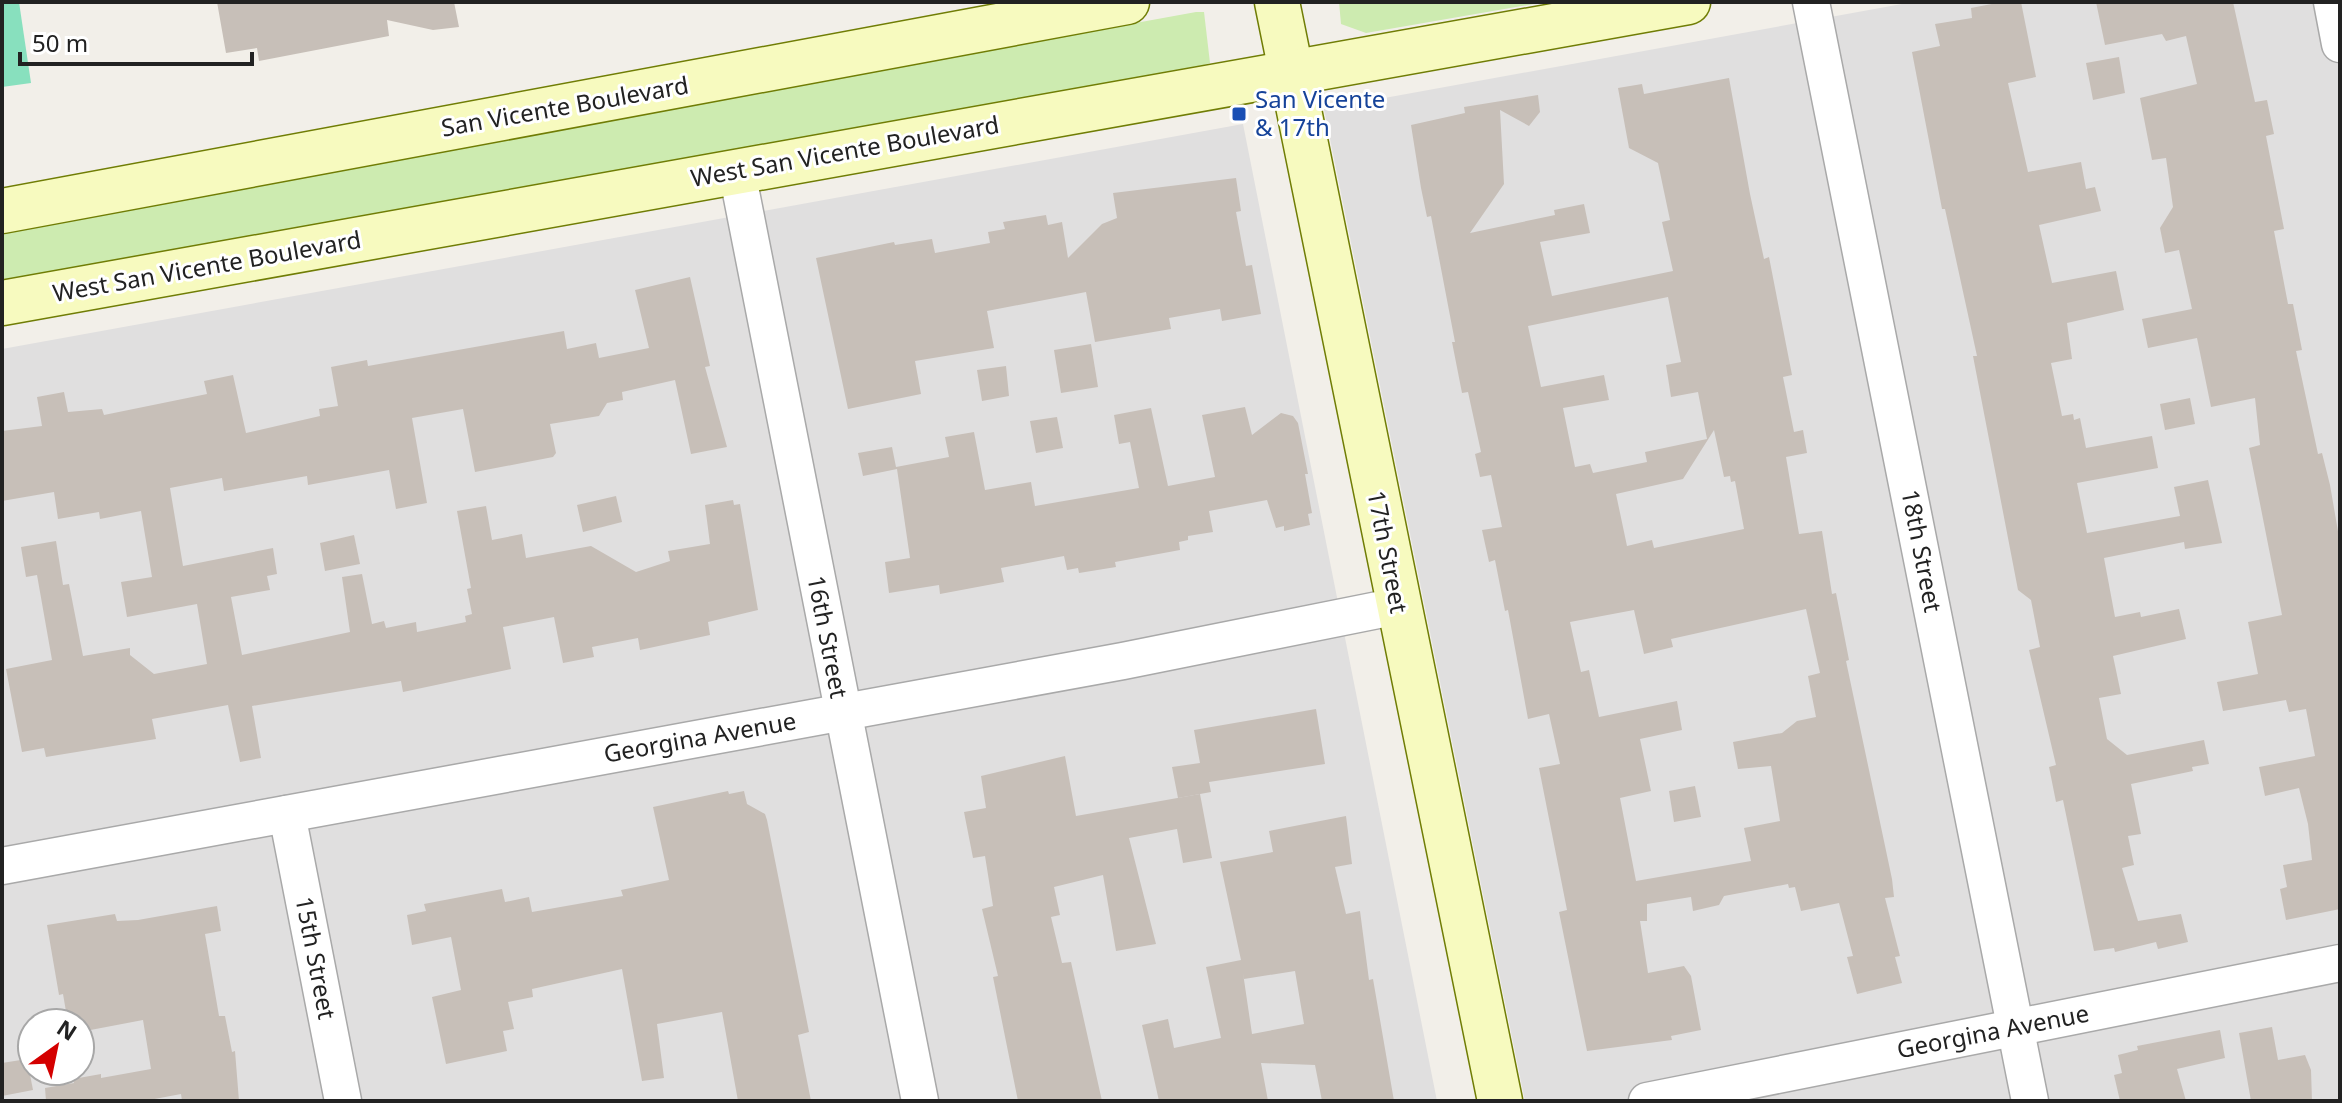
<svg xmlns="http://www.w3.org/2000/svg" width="2342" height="1103" font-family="'Noto Sans',sans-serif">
	<rect width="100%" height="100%" fill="#f2efe9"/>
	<g fill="#e0dfdf" fill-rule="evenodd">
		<polygon points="1913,2 2340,2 2340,1101 1525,1101 1324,109"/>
		<path d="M1243,124L1437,1101H2V349ZM32,1023H80V1071H32Z"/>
	</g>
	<g fill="#cdebb0">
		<polygon points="1339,2 1545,2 1366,33 1341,24"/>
		<polygon points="1196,12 1204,12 1210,63 1204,65 2,283 2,229"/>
	</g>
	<polygon fill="#88e0be" points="2,2 19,2 31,83 2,87"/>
	<g fill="#c7bfb8" fill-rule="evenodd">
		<polygon points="217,2 454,2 459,27 433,30 387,20 389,36 259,61 257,48 226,53"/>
		<polygon points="2002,2 2021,2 2036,77 2008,83 2028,172 2081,162 2086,189 2095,187 2101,211 2039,225 2052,283 2116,271 2124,310 2067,323 2072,359 2051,363 2062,416 2073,414 2074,420 2080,418 2086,448 2152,436 2158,468 2077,483 2087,533 2180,516 2174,487 2208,480 2222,543 2185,549 2184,542 2104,558 2115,617 2140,612 2141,617 2179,609 2186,639 2113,656 2121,694 2099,698 2107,739 2127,755 2204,740 2209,764 2192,767 2193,771 2131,784 2141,834 2128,836 2134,865 2122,868 2138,921 2181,914 2188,942 2158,949 2156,942 2115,952 2114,948 2094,951 2063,800 2056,802 2049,767 2056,765 2029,650 2040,647 2031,600 2018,590 1973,356 1977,356 1945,209 1942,209 1912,52 1940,46 1935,24 1972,18 1971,8"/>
		<polygon points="2096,2 2233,2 2255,102 2267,100 2274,134 2266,136 2284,229 2274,231 2288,304 2293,304 2302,350 2296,351 2318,454 2322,453 2330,485 2340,543 2340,909 2286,920 2280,889 2287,887 2283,865 2312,860 2308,824 2299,788 2265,796 2259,767 2315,756 2306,709 2289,712 2286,700 2223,711 2217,682 2258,674 2248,622 2282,615 2249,448 2260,445 2255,398 2211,407 2197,338 2148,348 2142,319 2192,309 2179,250 2165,253 2160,228 2173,207 2166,158 2152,160 2140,98 2197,84 2186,36 2166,41 2162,34 2105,45"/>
		<polygon points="2119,57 2125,93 2093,100 2086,63"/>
		<path d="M1729,78L1750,194L1764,259L1769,257L1792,375L1783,377L1794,432L1803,430L1807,453L1786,457L1799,534L1822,531L1832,594L1836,593L1849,660L1846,661L1892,879L1894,897L1885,898L1900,956L1895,957L1902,983L1857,994L1847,957L1853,956L1839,903L1801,911L1795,887L1789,888L1788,884L1724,896L1719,905L1693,911L1691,897L1647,904V921H1640L1648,973L1684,966L1691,976L1701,1030L1671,1036L1672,1040L1587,1051L1559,912L1567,910L1539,768L1560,764L1549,714L1528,719L1508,610L1505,611L1495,560L1489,562L1482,530L1502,527L1491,475L1480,477L1475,454L1481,452L1468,392L1462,393L1452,342H1455L1431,216L1427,217L1421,188L1411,125L1465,113L1464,107L1538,95L1540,112L1529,126L1500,110L1504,184L1470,233L1555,215L1554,210L1584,204L1590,233L1540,242L1552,296L1673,271L1662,222L1670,220L1658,163L1629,148L1618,88L1642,84L1644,94ZM1668,297L1681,362L1666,365L1671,397L1698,392L1707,439L1645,452L1647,462L1593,473L1590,464L1575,467L1563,408L1609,400L1604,375L1541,387L1528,326ZM1714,430L1724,477L1730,476L1731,482L1735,481L1744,529L1654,548L1652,540L1627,546L1616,494L1683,479ZM1806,609L1820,673L1808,676L1816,717L1797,721L1782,733L1733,742L1738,769L1771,766L1780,821L1744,828L1751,861L1636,881L1620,798L1651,791L1640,739L1682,730L1677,701L1599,717L1589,670L1581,672L1570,622L1634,610L1644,654L1673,647L1671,639Z"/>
		<polygon points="1236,178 1241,211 1236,212 1246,266 1252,265 1261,314 1222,321 1220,309 1169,318 1171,329 1095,342 1086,292 987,311 994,348 915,361 921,394 848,409 816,258 894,242 895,245 932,239 935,253 990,243 988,232 1005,229 1003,222 1046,215 1048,225 1062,222 1068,258 1102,224 1117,218 1113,193"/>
		<polygon points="690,277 710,366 705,367 727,447 691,454 675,380 622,392 623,400 607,403 599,416 550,424 556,453 553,457 475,472 463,409 412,418 427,503 396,509 389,470 308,485 307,476 224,491 222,478 170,488 183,566 273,548 277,574 267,576 270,590 231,597 242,655 350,632 342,577 362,574 372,624 384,621 386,628 416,622 417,632 466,622 465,616 472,614 467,589 471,588 457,511 486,506 492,540 522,534 526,558 591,546 636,572 670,561 668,551 710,544 705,505 733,500 734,505 740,504 758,610 708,622 710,635 640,650 638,638 592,647 594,657 563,663 554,617 503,627 511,669 403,692 401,681 252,706 261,758 240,762 228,705 152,719 156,739 46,757 44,748 22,752 6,669 52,660 37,575 26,577 21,547 56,541 63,585 69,584 83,656 130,648 130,655 154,674 207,664 197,604 127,617 121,582 152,577 141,511 100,519 99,512 58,519 54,492 2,501 2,431 42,426 37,397 64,392 68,412 102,409 104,415 207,394 204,381 233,375 246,433 320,416 319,409 338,406 331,367 367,360 368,366 564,331 567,349 596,343 599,358 649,348 635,290"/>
		<polygon points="1091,344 1098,387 1061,393 1054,350"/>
		<polygon points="1006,366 1009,396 982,401 977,370"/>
		<polygon points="2190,398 2195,424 2165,430 2160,404"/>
		<polygon points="1245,407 1252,435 1281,413 1293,416 1298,423 1308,474 1305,474 1312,513 1308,514 1310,525 1284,531 1284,526 1276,528 1267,500 1209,511 1213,532 1188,536 1188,540 1179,542 1180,550 1115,562 1116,567 1079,573 1078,568 1067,570 1064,556 1001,568 1004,582 940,594 939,585 889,593 885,562 910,558 897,469 863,476 858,453 892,447 896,467 949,457 945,437 974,432 985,490 1031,482 1035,506 1139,488 1130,442 1119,444 1114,415 1151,408 1168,486 1215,477 1202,415"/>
		<polygon points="1057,417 1063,448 1036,453 1030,421"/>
		<polygon points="616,496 622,522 583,532 577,505"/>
		<polygon points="354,535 360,564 325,571 320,543"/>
		<polygon points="1316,709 1325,764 1209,782 1211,792 1178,798 1172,767 1200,763 1194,730"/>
		<polygon points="1065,756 1076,816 1200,794 1212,858 1183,863 1177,829 1129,838 1156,944 1116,951 1103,875 1054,887 1060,915 1051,917 1062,963 1071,962 1102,1101 1018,1101 993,977 998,976 982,909 993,906 985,856 973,858 964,812 986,808 981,776"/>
		<polygon points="1695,786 1701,817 1674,822 1669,791"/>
		<polygon points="728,791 729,794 744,791 747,804 765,814 767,820 809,1032 798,1035 811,1101 738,1101 722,1012 657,1024 664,1078 642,1081 622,969 532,989 533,997 508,1002 514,1029 503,1031 507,1051 446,1064 432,997 461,990 451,937 412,945 407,915 426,911 424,904 502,889 505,902 529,897 532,912 623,896 621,890 669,880 653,807"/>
		<path d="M1346,816L1352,864L1335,867L1346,914L1360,911L1369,980L1373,979L1394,1101H1322L1315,1065L1261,1063L1268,1101H1159L1142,1025L1168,1019L1174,1048L1221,1038L1206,967L1241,960L1220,862L1273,852L1269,831ZM1295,971L1304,1024L1252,1034L1243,973L1244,979Z"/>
		<polygon points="217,906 221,931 205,934 219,1016 225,1016 232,1052 235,1051 239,1101 182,1101 181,1094 144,1101 46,1101 45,1088 74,1083 73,1079 101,1074 101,1078 151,1069 143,1020 80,1032 80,1023 68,1023 63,994 59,995 47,925 115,914 117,921 138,920"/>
		<polygon points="2272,1027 2278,1060 2305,1055 2311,1070 2312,1101 2251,1101 2239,1033"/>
		<polygon points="2220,1030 2225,1058 2177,1069 2186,1101 2120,1101 2114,1075 2122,1073 2118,1055 2138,1050 2137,1046"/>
		<polygon points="27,1059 33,1090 2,1096 2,1063"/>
	</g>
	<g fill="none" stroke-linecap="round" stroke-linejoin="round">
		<defs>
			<g id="street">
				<polyline points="1811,2 2030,1101"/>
				<polyline points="2332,2 2340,44"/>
				<polyline points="737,172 920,1101"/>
				<polyline points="287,814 343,1101"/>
				<polyline points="2,866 1123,661 1398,606"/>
				<polyline points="1647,1101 2340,963"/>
			</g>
			<g id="secondary">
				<polyline points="1277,2 1500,1101"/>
				<polyline points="2,211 1127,2"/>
				<polyline points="2,303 1688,2"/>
			</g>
		</defs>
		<use href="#street" stroke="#a9a9a9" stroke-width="39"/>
		<use href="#secondary" stroke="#707d05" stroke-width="47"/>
		<use href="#street" stroke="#fff" stroke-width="36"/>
		<use href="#secondary" stroke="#f7fabf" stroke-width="44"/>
	</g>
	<rect fill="#1a4fb4" stroke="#fff" stroke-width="3" x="1231" y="106" width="16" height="16" rx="4"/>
	<g text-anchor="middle" stroke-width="6" stroke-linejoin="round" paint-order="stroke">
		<g font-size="24" fill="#164399" stroke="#fff" text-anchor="start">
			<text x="1255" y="108">San Vicente<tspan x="1255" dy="28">&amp; 17th</tspan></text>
		</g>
		<g font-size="24" fill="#222" stroke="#fff">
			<text transform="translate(565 107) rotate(-10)" y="8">San Vicente Boulevard</text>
			<text transform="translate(845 152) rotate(-10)" y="8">West San Vicente Boulevard</text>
			<text transform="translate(207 267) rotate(-10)" y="8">West San Vicente Boulevard</text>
			<text transform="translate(1921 551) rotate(79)" y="8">18th Street</text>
			<text transform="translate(1387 552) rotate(79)" y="8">17th Street</text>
			<text transform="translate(827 637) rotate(79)" y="8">16th Street</text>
			<text transform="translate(700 738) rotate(-10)" y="8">Georgina Avenue</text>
			<text transform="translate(315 958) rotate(79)" y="8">15th Street</text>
			<text transform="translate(1993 1032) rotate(-11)" y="8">Georgina Avenue</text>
		</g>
	</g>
	<rect width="2342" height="1103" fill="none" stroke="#222222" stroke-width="8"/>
	<g transform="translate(56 1047) rotate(33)"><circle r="38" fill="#ffffff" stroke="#a7a7a7" stroke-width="2"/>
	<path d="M0-6L14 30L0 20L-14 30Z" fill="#d40000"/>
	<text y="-12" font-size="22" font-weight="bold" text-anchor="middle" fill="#222222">N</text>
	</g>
	<path d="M20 52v12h232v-12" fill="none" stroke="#222222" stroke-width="4"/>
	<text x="32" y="52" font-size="24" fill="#222222" stroke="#ffffff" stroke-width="6" paint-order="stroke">50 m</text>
</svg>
